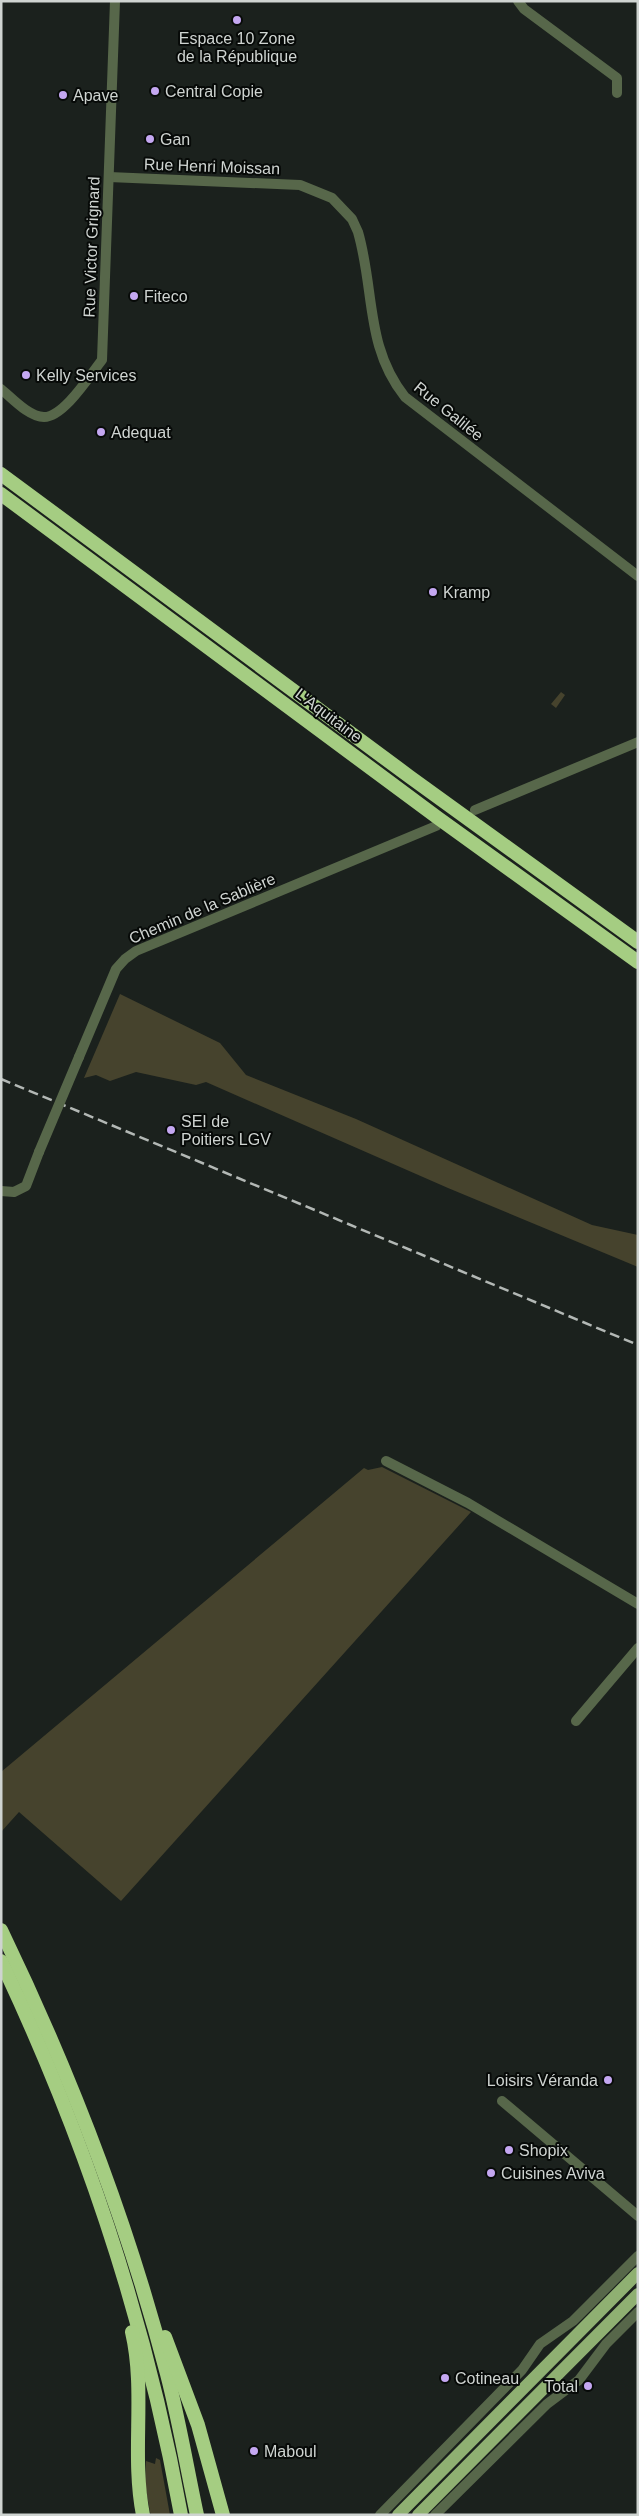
<svg xmlns="http://www.w3.org/2000/svg" width="639" height="2516" font-family="Helvetica,sans-serif">
	<rect width="100%" height="100%" fill="#1b211d"/>
	<g fill="#46432d">
		<polygon points="561,692 565,695 556,708 551,704"/>
		<polygon points="120,994 220,1043 246,1075 356,1119 592,1225 638,1235 638,1267 448,1188 206,1082 196,1085 136,1072 110,1081 96,1075 84,1078"/>
		<polygon points="382,1467 471,1512 121,1901 19,1812 1,1832 1,1772 364,1468 368,1470"/>
		<polygon points="156,2458 160,2460 170,2515 151,2515 150,2512 145,2484 146,2461 155,2464"/>
	</g>
	<g fill="none" stroke-linecap="round" stroke-linejoin="round">
		<g stroke="#57674a" stroke-width="10">
			<polyline points="518,1 524,9 617,78 617,93"/>
			<path d="M109,177L300,185L332,198L352,219L358,232C375,291 365,347 405,397L638,576"/>
			<path d="M1,389C12,398 29,417 44,417C64,417 90,375 102,360L115,1"/>
			<polyline points="475,810 638,742"/>
			<polyline points="79,1057 116,969 125,959 136,951 436,826"/>
			<polyline points="1,1191 14,1192 26,1186 39,1152"/>
			<polyline points="386,1461 468,1503 638,1604"/>
			<polyline points="576,1721 638,1648"/>
			<polyline points="502,2101 638,2216"/>
			<polyline points="380,2515 522,2370 540,2344 573,2321 638,2256"/>
			<polyline points="435,2515 547,2404 579,2380 606,2344 638,2312"/>
		</g>
		<g stroke="#8fb072" stroke-width="12">
			<polyline points="398,2515 638,2273"/>
			<polyline points="418,2515 638,2294"/>
		</g>
		<g stroke="#a5cd82" stroke-width="14">
			<polyline points="1,474 410,777 638,942"/>
			<polyline points="1,494 438,818 638,962"/>
			<path d="M1,1930C70,2073 127,2220 167,2374C179,2420 187,2468 197,2515"/>
			<path d="M1,1961C86,2140 146,2320 181,2515"/>
			<path d="M132,2332C146,2392 131,2454 143,2515"/>
			<polyline points="165,2337 198,2425 223,2515"/>
		</g>
		<polyline stroke="#b3b8b5" stroke-width="2.5" stroke-dasharray="10 5" stroke-linecap="butt" points="1,1079 638,1345"/>
		<polyline stroke="#57674a" stroke-width="10" points="39,1152 79,1057"/>
	</g>
	<g fill="#c4a7f1" stroke="#070a08" stroke-width="2">
		<circle cx="237" cy="20" r="5"/>
		<circle cx="155" cy="91" r="5"/>
		<circle cx="63" cy="95" r="5"/>
		<circle cx="150" cy="139" r="5"/>
		<circle cx="134" cy="296" r="5"/>
		<circle cx="26" cy="375" r="5"/>
		<circle cx="101" cy="432" r="5"/>
		<circle cx="433" cy="592" r="5"/>
		<circle cx="171" cy="1130" r="5"/>
		<circle cx="608" cy="2080" r="5"/>
		<circle cx="509" cy="2150" r="5"/>
		<circle cx="491" cy="2173" r="5"/>
		<circle cx="445" cy="2378" r="5"/>
		<circle cx="588" cy="2386" r="5"/>
		<circle cx="254" cy="2451" r="5"/>
	</g>
	<g text-anchor="middle" stroke-width="4" stroke-linejoin="round" paint-order="stroke">
		<g font-size="16" fill="#cfd4d1" stroke="#070a08" text-anchor="start">
			<text x="237" y="44" text-anchor="middle">Espace 10 Zone<tspan x="237" dy="18">de la République</tspan></text>
			<text x="165" y="97">Central Copie</text>
			<text x="73" y="101">Apave</text>
			<text x="160" y="145">Gan</text>
			<text x="144" y="302">Fiteco</text>
			<text x="36" y="381">Kelly Services</text>
			<text x="111" y="438">Adequat</text>
			<text x="443" y="598">Kramp</text>
			<text x="181" y="1127">SEI de<tspan x="181" dy="18">Poitiers LGV</tspan></text>
			<text x="598" y="2086" text-anchor="end">Loisirs Véranda</text>
			<text x="519" y="2156">Shopix</text>
			<text x="501" y="2179">Cuisines Aviva</text>
			<text x="455" y="2384">Cotineau</text>
			<text x="578" y="2392" text-anchor="end">Total</text>
			<text x="264" y="2457">Maboul</text>
		</g>
		<g font-size="16" fill="#cfd4d1" stroke="#070a08">
			<text transform="translate(212 166) rotate(2)" y="6">Rue Henri Moissan</text>
			<text transform="translate(91 247) rotate(-88)" y="6">Rue Victor Grignard</text>
			<text transform="translate(449 411) rotate(39)" y="6">Rue Galilée</text>
			<text transform="translate(329 715) rotate(37)" y="6">L'Aquitaine</text>
			<text transform="translate(202 908) rotate(-23)" y="6">Chemin de la Sablière</text>
		</g>
	</g>
	<rect width="639" height="2516" fill="none" stroke="#cfd4d1" stroke-width="5"/>
</svg>
